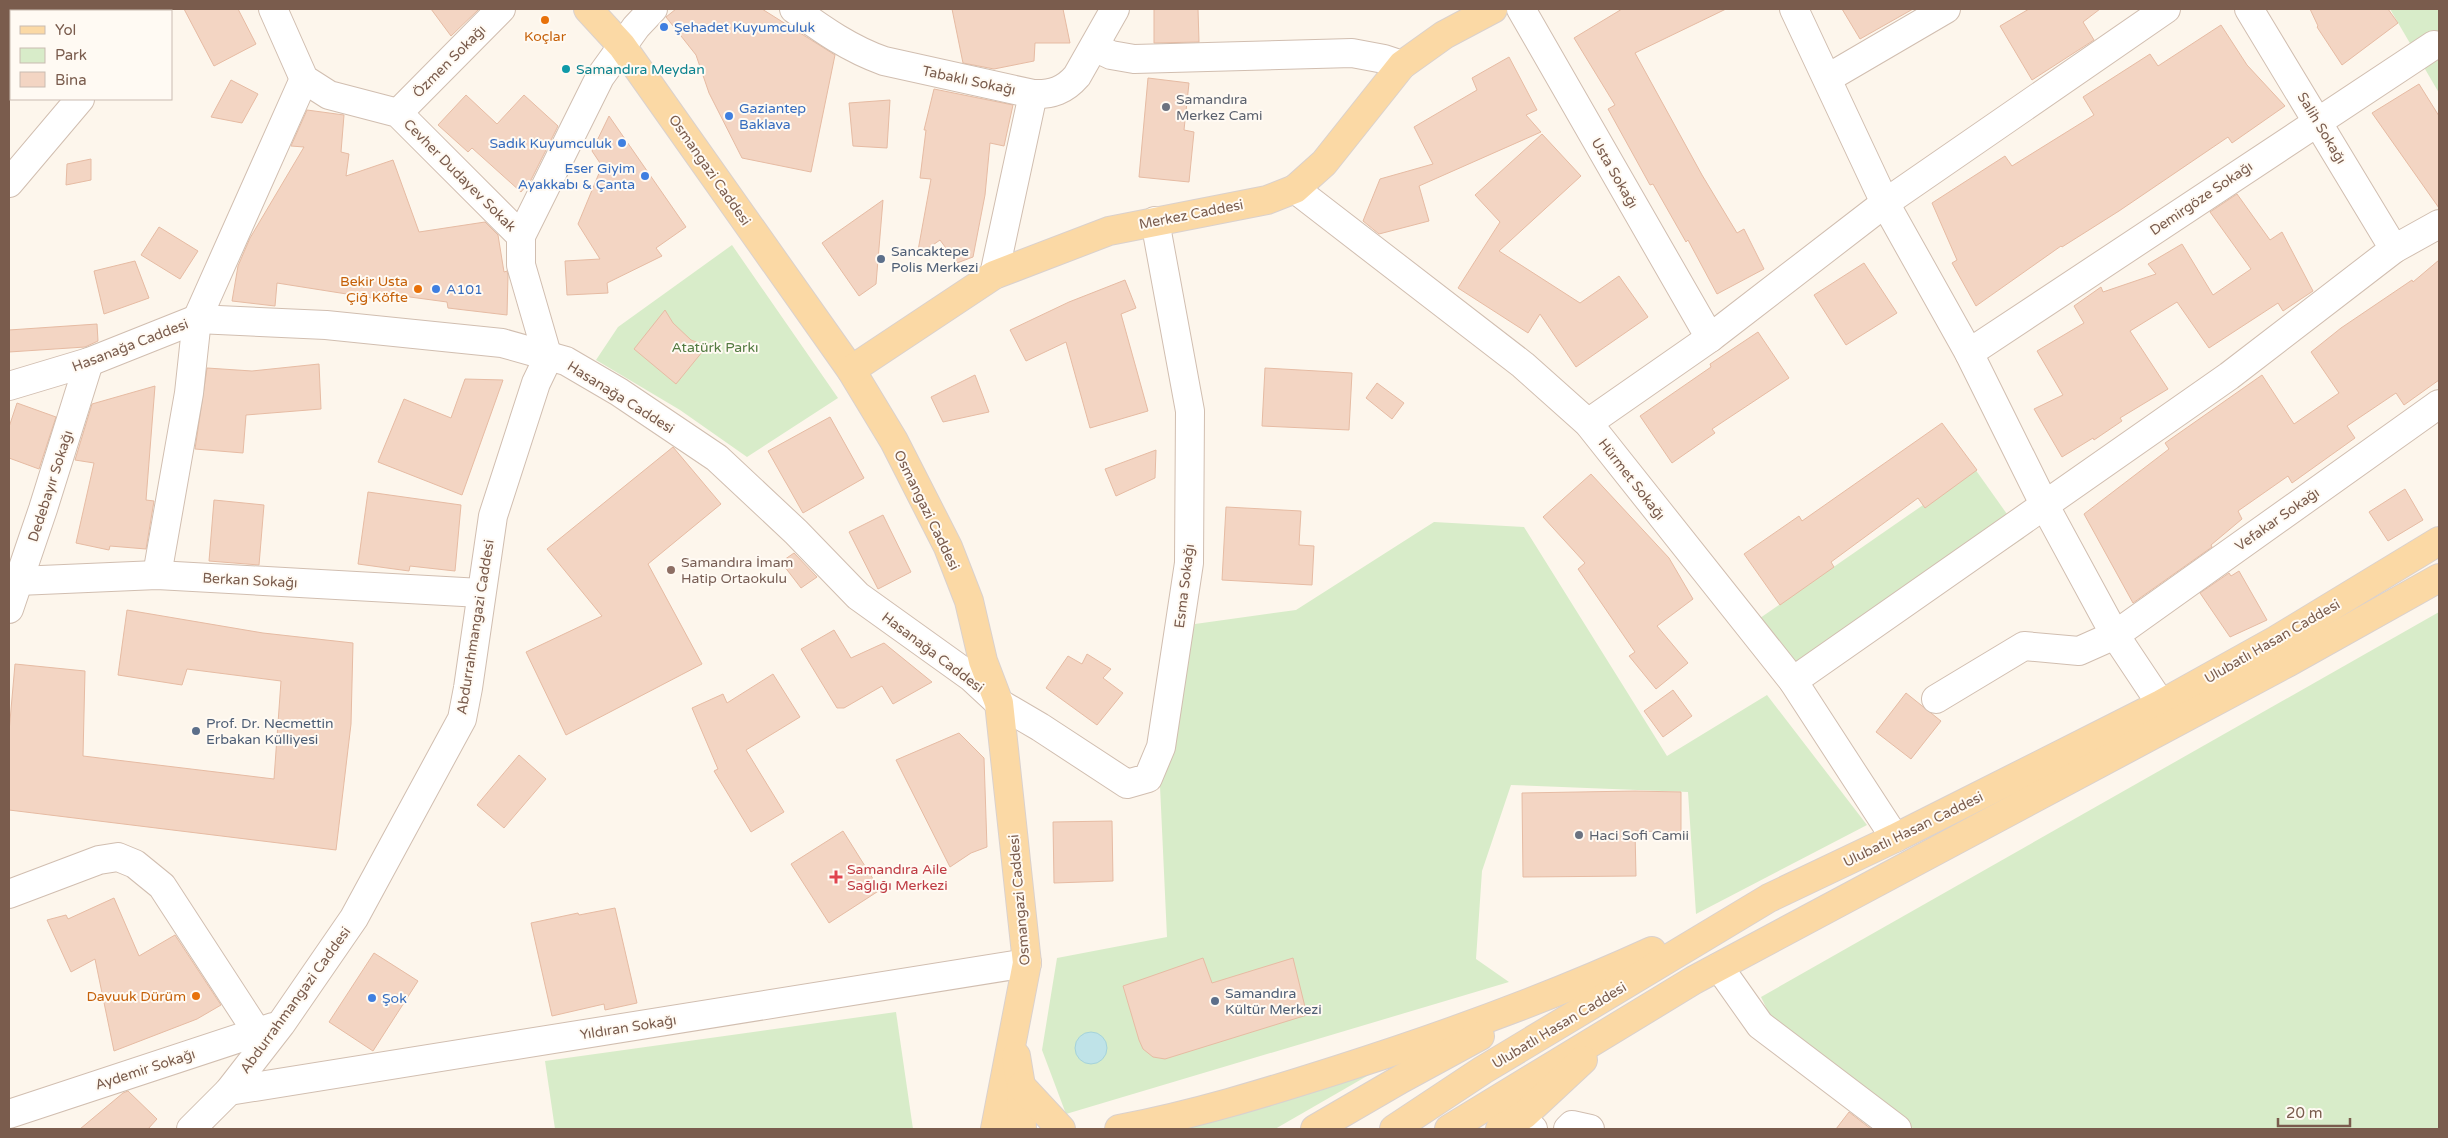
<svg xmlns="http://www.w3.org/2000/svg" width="2448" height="1138" font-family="'Varela Round',sans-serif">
	<rect width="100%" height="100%" fill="#fdf6ec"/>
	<g fill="#d8ecc9">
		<polygon points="2390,9 2439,9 2439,93"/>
		<polygon points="732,245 838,398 747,457 680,410 596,360 618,327"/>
		<polygon points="1975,469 2024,538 1799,685 1750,625"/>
		<polygon points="1434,522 1524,527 1667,756 1767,695 1867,825 1696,914 1688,792 1511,785 1482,871 1476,959 1509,982 1066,1114 1042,1050 1057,958 1167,937 1158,743 1195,624 1296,610"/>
		<polygon points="2439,612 2439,1129 1914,1129 1776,1028 1761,997"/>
		<polygon points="896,1012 913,1129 555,1129 545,1061"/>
		<polygon points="1374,1072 1275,1129 1170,1129"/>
	</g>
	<circle fill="#bfe3e8" stroke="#a5d3da" cx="1091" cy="1048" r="16"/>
	<g fill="#f3d5c3" stroke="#e6bba3">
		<polygon points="184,9 238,9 256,44 214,66"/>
		<polygon points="431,9 479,9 451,36"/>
		<polygon points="676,9 762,9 835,55 811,172 742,158 709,93 696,55 666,17"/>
		<polygon points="952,9 1063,9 1070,43 1035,43 1034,61 994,69 963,63"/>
		<polygon points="1154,9 1198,9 1199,42 1154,43"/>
		<polygon points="1622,9 1726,9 1635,53 1702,175 1737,233 1744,229 1764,269 1717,294 1688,240 1686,242 1653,184 1650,185 1608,109 1615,105 1574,38"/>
		<polygon points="1842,9 1913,9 1860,39"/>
		<polygon points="2029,9 2100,9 2083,22 2094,40 2032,80 2000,26"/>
		<polygon points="2310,9 2388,9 2398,23 2342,65 2317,27 2318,26"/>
		<polygon points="2221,25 2247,65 2285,106 2232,143 2228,137 2119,211 2062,247 2061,246 1976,306 1952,263 1957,260 1932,203 2005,156 2012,166 2094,115 2083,97 2150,54 2158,66"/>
		<polygon points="1509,57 1537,110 1526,115 1541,132 1419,186 1429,221 1379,234 1363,221 1380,179 1433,164 1414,127 1477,90 1472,78"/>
		<polygon points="1148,78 1189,83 1184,130 1194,132 1189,182 1139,177"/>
		<polygon points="231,80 258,94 242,123 211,117"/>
		<polygon points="2419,84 2439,116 2439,208 2372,113"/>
		<polygon points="934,89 1013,105 1004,146 990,143 985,195 973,257 957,263 940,240 917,256 931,179 920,178 926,130 924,130"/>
		<polygon points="466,95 497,124 524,95 558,126 531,180 521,192 472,148 468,152 438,125"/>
		<polygon points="890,100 887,148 853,146 849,103"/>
		<polygon points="307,110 344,115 341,152 349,154 346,176 393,160 419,232 485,222 498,235 504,272 507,271 508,275 507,315 448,308 447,302 373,292 372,298 277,283 275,306 232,301 238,266 250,238 304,147 291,146"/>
		<polygon points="609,116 686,227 656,248 662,256 607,283 608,293 567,295 565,261 600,259 578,224 602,166 592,151"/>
		<polygon points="1542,134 1581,176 1499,251 1580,303 1619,276 1648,317 1576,367 1540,314 1528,333 1458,288 1500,222 1475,195"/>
		<polygon points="91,159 91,180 66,185 67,164"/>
		<polygon points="2237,194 2270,240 2282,232 2313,291 2283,311 2278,303 2209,348 2177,302 2130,331 2168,389 2120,418 2122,421 2094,440 2093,438 2062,457 2034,409 2063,395 2037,351 2084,323 2074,306 2101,287 2103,292 2156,274 2148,264 2182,244 2213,295 2251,269 2210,212"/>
		<polygon points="883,200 876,284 859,296 822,243"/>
		<polygon points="159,227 198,251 180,279 141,255"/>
		<polygon points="2439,260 2439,380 2404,405 2396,393 2347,426 2355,438 2292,483 2288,476 2238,511 2242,519 2211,545 2212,547 2133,603 2084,514 2169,449 2165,443 2262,375 2294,424 2339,393 2311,352 2341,328 2412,280 2413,282"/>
		<polygon points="135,261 149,298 104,314 94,271"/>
		<polygon points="1864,263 1897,313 1846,345 1814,295"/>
		<polygon points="1125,280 1136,308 1121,314 1148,411 1090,428 1066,342 1026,361 1010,330 1069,302"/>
		<polygon points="665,310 673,323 691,340 707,346 676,384 634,349"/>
		<polygon points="97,324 98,341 85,347 9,352 9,330"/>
		<polygon points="1758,332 1789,378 1712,429 1715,433 1672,463 1640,416 1711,367 1710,364"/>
		<polygon points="319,364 321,409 246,415 243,453 195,449 207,368 252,371"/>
		<polygon points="1265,368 1352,373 1349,430 1262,426"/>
		<polygon points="975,375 989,412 943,422 931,397"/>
		<polygon points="465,379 503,380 462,495 378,462 404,399 451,418"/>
		<polygon points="1377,383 1404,403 1392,419 1366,398"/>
		<polygon points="155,386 146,500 154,501 146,549 110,546 109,550 76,543 94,463 75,460 92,404"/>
		<polygon points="17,403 56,417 39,469 9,458 9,427"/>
		<polygon points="830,417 864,478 803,513 768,451"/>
		<polygon points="1942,423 1977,470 1925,508 1918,498 1831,562 1834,567 1780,605 1744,554 1799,516 1802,521"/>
		<polygon points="673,447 721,504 648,564 702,664 566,735 526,652 602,616 547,549"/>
		<polygon points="1156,450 1155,478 1116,496 1105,469"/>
		<polygon points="1591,474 1669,558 1693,599 1657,626 1688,663 1656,689 1629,656 1635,652 1578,569 1585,563 1543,517"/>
		<polygon points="2405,489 2423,520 2388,541 2369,512"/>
		<polygon points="368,492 461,505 455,571 410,566 409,571 358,564"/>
		<polygon points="214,500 264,505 259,565 209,561"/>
		<polygon points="1226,507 1301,511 1299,545 1314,546 1312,585 1222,580"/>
		<polygon points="883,515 911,572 878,589 849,532"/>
		<polygon points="794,553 817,577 801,588 781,562"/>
		<polygon points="2239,571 2267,620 2230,637 2200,593 2229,573 2231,576"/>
		<polygon points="127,610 263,633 353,643 351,724 336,850 9,810 9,732 15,664 85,671 83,756 274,779 281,681 187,669 182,685 118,675"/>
		<polygon points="834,630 851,658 884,643 932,682 893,704 882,686 844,708 837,708 801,649"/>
		<polygon points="1087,654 1111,669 1103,678 1123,693 1097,725 1046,688 1068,656 1082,664"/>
		<polygon points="773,674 800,717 746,750 784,812 751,832 714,771 718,769 692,708 723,694 727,703"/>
		<polygon points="1673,690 1692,716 1663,737 1644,711"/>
		<polygon points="1906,693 1941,721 1911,759 1876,732"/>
		<polygon points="959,733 984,758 987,847 971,853 950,867 896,760"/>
		<polygon points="519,755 546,779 504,828 477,805"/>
		<polygon points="1635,791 1681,792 1681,832 1635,831 1636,876 1523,877 1522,793"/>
		<polygon points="1112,821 1113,881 1054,883 1053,822"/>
		<polygon points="843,831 880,890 829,923 791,864"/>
		<polygon points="114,898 139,956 175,935 221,1005 197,1019 114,1051 95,959 71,972 47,920 66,915 68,919"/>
		<polygon points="615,908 637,1003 605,1010 604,1004 552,1016 531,923 578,913 579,915"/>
		<polygon points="374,953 418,981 373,1051 329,1022"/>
		<polygon points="1203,958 1212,983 1293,958 1307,1015 1165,1059 1153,1057 1143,1049 1139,1040 1123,986"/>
		<polygon points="128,1091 157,1119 148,1129 80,1129 123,1093"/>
		<polygon points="1849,1112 1871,1129 1836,1129"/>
	</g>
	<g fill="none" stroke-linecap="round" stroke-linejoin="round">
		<defs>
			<g id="minor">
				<polyline points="273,9 304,79 329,95 398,113 521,236"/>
				<path d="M794,9C823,30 850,49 884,61L1033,94L994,275"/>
				<polyline points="1521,9 1710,338"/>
				<polyline points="1794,9 1885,203 1969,353 2045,506 2115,635 2161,704"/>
				<polyline points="2249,9 2394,249"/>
				<polyline points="144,11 146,9"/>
				<polyline points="1094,47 1111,55 1134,59 1352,53 1384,59 1402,65"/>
				<polyline points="1828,78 1946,9"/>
				<path d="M1033,94C1052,95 1065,90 1077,76L1115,9"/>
				<polyline points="398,113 501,9"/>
				<polyline points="9,183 80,99"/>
				<polyline points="1295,189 1523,365 1588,423 1793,681 1895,838"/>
				<polyline points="1969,353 2434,45"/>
				<polyline points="9,386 89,362 197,319 326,325 502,343 566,361 619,392 717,458 796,532 858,596 971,677 999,703 1040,727 1127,784 1148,778 1161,747 1189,563 1190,411 1155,221"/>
				<polyline points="1588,423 1710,338 1885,203 2166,9"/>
				<polyline points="157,575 189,393 197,319 304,79"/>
				<polyline points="18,581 157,575 481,593"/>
				<polyline points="9,609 43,509 89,362"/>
				<polyline points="1793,681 2229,376 2394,249 2439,224"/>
				<polyline points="1936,699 2024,646 2079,651 2115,635 2439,404"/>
				<polyline points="9,894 99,860 118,857 135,864 162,886 257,1032"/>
				<polyline points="1719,967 1760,1025 1897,1129"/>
				<polyline points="229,1091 1027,963"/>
				<polyline points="9,1114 273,1027"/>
				<polyline points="1519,1118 1533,1129"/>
				<polyline points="191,1129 229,1091 281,1024 354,918 462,719 468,688 493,516 536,383 548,358 521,265 521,236 600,77 636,27 653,9"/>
				<polyline points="1568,1129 1572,1125 1590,1129"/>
			</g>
			<g id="major">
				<polyline points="588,9 622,46 851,370 894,441 948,547 969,601 983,661 999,703 1027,963 995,1129"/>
				<polyline points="851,370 994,275 1109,231 1267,200 1295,189 1324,163 1402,65 1444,35 1493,9"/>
				<polyline points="1016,1056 1021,1086 1022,1129"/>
				<polyline points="1021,1086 1061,1129"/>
				<path d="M1119,1129C1193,1115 1265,1093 1337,1070C1444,1036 1549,998 1652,951"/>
				<polyline points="1315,1129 1401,1079 1480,1036"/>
				<polyline points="1394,1129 1483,1070 1769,898 1895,838 2161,704 2276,640 2439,541"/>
				<polyline points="1449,1129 1694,980 2289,662 2439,578"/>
				<polyline points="1500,1129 1524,1115 1583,1060"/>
			</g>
		</defs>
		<use href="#minor" stroke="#d1beb0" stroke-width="30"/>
		<use href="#major" stroke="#dad1cd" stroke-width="30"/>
		<use href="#minor" stroke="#fff" stroke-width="28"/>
		<use href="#major" stroke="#fbd9a5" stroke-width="28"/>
	</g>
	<g fill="#e8710a" stroke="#fffaf3" stroke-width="2">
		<circle cx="545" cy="20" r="5"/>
		<circle cx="418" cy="289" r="5"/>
		<circle cx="196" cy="996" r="5"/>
	</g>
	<g fill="#3f7fe0" stroke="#fffaf3" stroke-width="2">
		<circle cx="664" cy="27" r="5"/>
		<circle cx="729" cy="116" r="5"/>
		<circle cx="622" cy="143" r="5"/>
		<circle cx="645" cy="176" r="5"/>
		<circle cx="436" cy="289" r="5"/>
		<circle cx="372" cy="998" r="5"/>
	</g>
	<circle fill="#0f9aa8" stroke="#fffaf3" stroke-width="2" cx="566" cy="69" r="5"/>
	<g fill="#6b7280" stroke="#fffaf3" stroke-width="2">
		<circle cx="1166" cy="107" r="5"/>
		<circle cx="1579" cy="835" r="5"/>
	</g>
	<g fill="#5c6f8a" stroke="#fffaf3" stroke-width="2">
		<circle cx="881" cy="259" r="5"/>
		<circle cx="196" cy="731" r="5"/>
		<circle cx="1215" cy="1001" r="5"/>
	</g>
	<circle fill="#8d6e63" stroke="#fffaf3" stroke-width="2" cx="671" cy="570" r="5"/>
	<path fill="#e0444e" stroke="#fffaf3" stroke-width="2" d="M833.5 869.5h5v5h5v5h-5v5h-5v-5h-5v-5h5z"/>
	<g text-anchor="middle" stroke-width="4" stroke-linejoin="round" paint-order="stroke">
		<g font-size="14" fill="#366cbe" stroke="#fffaf3" text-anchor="start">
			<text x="674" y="32">Şehadet Kuyumculuk</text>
			<text x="739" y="113">Gaziantep<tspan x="739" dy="16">Baklava</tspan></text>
			<text x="612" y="148" text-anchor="end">Sadık Kuyumculuk</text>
			<text x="635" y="173" text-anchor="end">Eser Giyim<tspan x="635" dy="16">Ayakkabı &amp; Çanta</tspan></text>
			<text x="446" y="294">A101</text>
			<text x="382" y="1003">Şok</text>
		</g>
		<g font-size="14" fill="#c56008" stroke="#fffaf3" text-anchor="end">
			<text x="545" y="41" text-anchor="middle">Koçlar</text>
			<text x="408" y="286">Bekir Usta<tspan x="408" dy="16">Çiğ Köfte</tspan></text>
			<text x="186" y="1001">Davuuk Dürüm</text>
		</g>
		<g font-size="14" fill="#7a5c4d" stroke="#fffaf3">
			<text transform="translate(449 61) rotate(-45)" y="5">Özmen Sokağı</text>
			<text transform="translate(969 80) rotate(12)" y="5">Tabaklı Sokağı</text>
			<text transform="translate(2322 128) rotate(59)" y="5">Salih Sokağı</text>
			<text transform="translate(710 170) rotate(55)" y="5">Osmangazi Caddesi</text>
			<text transform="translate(1615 173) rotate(60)" y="5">Usta Sokağı</text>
			<text transform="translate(460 175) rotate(45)" y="5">Cevher Dudayev Sokak</text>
			<text transform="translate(2201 198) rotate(-34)" y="5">Demirgöze Sokağı</text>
			<text transform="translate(1191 214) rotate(-11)" y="5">Merkez Caddesi</text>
			<text transform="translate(130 345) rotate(-21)" y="5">Hasanağa Caddesi</text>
			<text transform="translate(621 397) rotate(32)" y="5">Hasanağa Caddesi</text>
			<text transform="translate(1632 479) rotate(52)" y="5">Hürmet Sokağı</text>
			<text transform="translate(50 486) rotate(-72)" y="5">Dedebayır Sokağı</text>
			<text transform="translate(927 510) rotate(64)" y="5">Osmangazi Caddesi</text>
			<text transform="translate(2277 519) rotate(-35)" y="5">Vefakar Sokağı</text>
			<text transform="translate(250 580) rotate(3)" y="5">Berkan Sokağı</text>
			<text transform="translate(1184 586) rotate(-83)" y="5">Esma Sokağı</text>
			<text transform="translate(475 627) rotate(-81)" y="5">Abdurrahmangazi Caddesi</text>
			<text transform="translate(2272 641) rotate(-30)" y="5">Ulubatlı Hasan Caddesi</text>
			<text transform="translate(933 652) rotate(37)" y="5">Hasanağa Caddesi</text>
			<text transform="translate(1913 829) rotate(-26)" y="5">Ulubatlı Hasan Caddesi</text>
			<text transform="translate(1019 900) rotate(-95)" y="5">Osmangazi Caddesi</text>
			<text transform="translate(295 1000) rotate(-54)" y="5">Abdurrahmangazi Caddesi</text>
			<text transform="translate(1559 1025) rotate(-31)" y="5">Ulubatlı Hasan Caddesi</text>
			<text transform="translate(628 1027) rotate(-9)" y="5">Yıldıran Sokağı</text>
			<text transform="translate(145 1069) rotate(-18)" y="5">Aydemir Sokağı</text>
		</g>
		<g font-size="14" fill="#0d838f" stroke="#fffaf3" text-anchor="start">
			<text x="576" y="74">Samandıra Meydan</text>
		</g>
		<g font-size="14" fill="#5b616d" stroke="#fffaf3" text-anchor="start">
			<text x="1176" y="104">Samandıra<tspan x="1176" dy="16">Merkez Cami</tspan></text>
			<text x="1589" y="840">Haci Sofi Camii</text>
		</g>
		<g font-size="14" fill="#4e5e75" stroke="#fffaf3" text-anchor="start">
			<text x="891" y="256">Sancaktepe<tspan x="891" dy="16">Polis Merkezi</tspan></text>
			<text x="206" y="728">Prof. Dr. Necmettin<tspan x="206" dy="16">Erbakan Külliyesi</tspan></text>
			<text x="1225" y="998">Samandıra<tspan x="1225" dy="16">Kültür Merkezi</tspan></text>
		</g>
		<g font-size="14" fill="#537a41" stroke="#fffaf3">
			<text x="715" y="352">Atatürk Parkı</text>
		</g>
		<g font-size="14" fill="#785e54" stroke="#fffaf3" text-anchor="start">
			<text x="681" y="567">Samandıra İmam<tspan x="681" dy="16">Hatip Ortaokulu</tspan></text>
		</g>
		<g font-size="14" fill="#be3a42" stroke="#fffaf3" text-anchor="start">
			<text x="847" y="874">Samandıra Aile<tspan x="847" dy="16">Sağlığı Merkezi</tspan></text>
		</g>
	</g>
	<rect width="2448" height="1138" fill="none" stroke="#7a5c4d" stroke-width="20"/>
	<rect x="10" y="10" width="162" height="90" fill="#fffaf3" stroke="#cabbb1"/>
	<rect x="20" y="26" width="25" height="8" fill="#fbd9a5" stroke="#cabbb1"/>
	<text x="55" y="35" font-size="15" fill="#7a5c4d">Yol</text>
	<rect x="20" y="48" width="25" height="15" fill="#d8ecc9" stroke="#cabbb1"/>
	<text x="55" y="60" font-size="15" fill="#7a5c4d">Park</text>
	<rect x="20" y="72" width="25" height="15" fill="#f3d5c3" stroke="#cabbb1"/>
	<text x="55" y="85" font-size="15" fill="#7a5c4d">Bina</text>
	<path d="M2278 1118v8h72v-8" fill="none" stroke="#7a5c4d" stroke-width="2.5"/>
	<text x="2286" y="1118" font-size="15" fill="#7a5c4d" stroke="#fffaf3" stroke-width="4" paint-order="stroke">20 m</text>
</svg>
